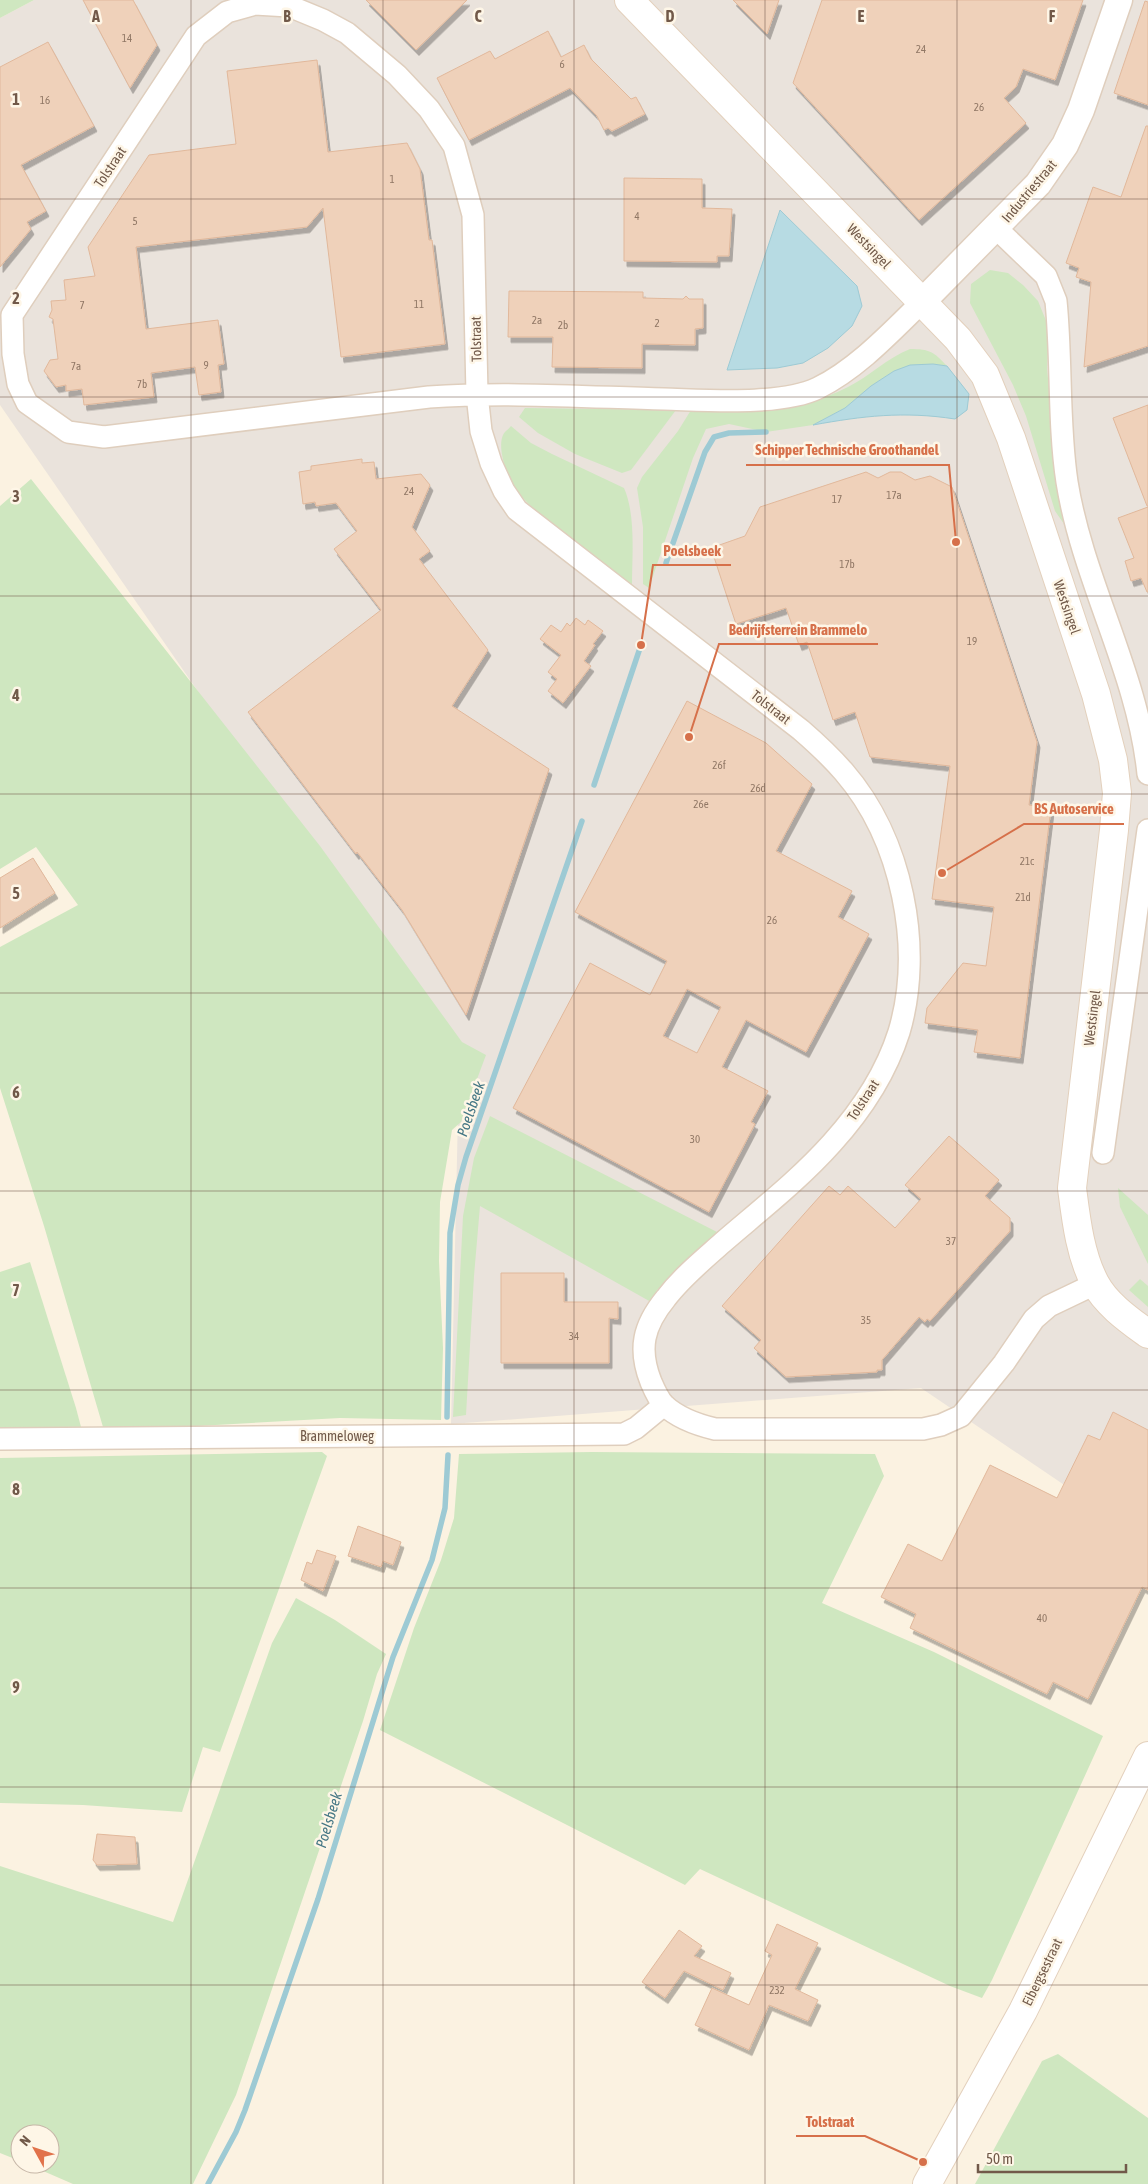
<svg xmlns="http://www.w3.org/2000/svg" width="1148" height="2184" font-family="'Asap Condensed',sans-serif">
	<defs>
		<filter id="shadow"><feDropShadow dx="3" dy="5.5" stdDeviation="0" flood-color="#0004"/></filter>
	</defs>
	<rect width="100%" height="100%" fill="#fbf2e1"/>
	<polygon fill="#eae3dc" points="34,0 1148,0 1148,1487 1085,1499 921,1388 451,1424 459,1069 0,405 0,18"/>
	<g fill="#cfe7c0">
		<polygon points="0,0 34,0 0,18"/>
		<polygon points="990,270 1008,273 1023,285 1038,301 1049,328 1047,368 1059,497 1064,524 1055,511 1026,416 1013,385 970,303 971,284"/>
		<path d="M910,349C930,349 934,352 947,366L933,364L894,371L871,386L845,408L813,425L766,432L729,424L706,429L693,458L649,588L643,584V527L637,488L642,477L678,431L691,410C745,410 798,413 848,387C870,376 887,358 910,349Z"/>
		<polygon points="525,408 676,410 631,470 622,473 575,454 538,433 519,417"/>
		<path d="M511,426L531,443L552,454L624,488C636,515 632,556 632,586C596,558 551,529 521,496C510,484 496,451 503,435C504,432 509,429 511,426Z"/>
		<polygon points="31,479 320,846 462,1042 486,1055 461,1122 452,1130 440,1202 439,1261 443,1348 441,1420 340,1418 108,1431 103,1427 44,1226 0,1088 0,947 78,905 36,847 0,869 0,506"/>
		<polygon points="490,1116 717,1232 657,1290 651,1302 480,1206 474,1276 466,1415 453,1417 463,1216 474,1158"/>
		<polygon points="1118,1188 1148,1215 1148,1264 1120,1207"/>
		<polygon points="30,1262 76,1408 81,1427 78,1431 0,1432 0,1272"/>
		<polygon points="1140,1279 1148,1286 1148,1307 1129,1290"/>
		<polygon points="322,1452 327,1456 220,1752 203,1747 182,1812 83,1805 0,1803 0,1458"/>
		<polygon points="592,1452 875,1454 884,1476 822,1603 934,1652 1103,1736 992,1980 982,1998 950,1986 700,1869 685,1885 380,1730 414,1628 441,1560 454,1518 459,1454"/>
		<polygon points="296,1598 335,1620 386,1654 377,1674 363,1721 236,2095 193,2184 73,2184 27,2164 50,2164 50,2134 20,2134 20,2161 0,2153 0,1866 173,1922 272,1643"/>
		<polygon points="1058,2054 1148,2118 1148,2184 975,2184 1042,2061"/>
	</g>
	<g fill="#b7dbe3" stroke="#9dcad4">
		<polygon points="780,210 857,286 862,306 852,326 828,348 803,363 777,368 727,370"/>
		<path d="M933,364L947,366L969,394L967,410L955,419C903,411 863,416 813,425L845,408L871,386L894,371L910,365Z"/>
	</g>
	<g fill="none" stroke-linecap="round" stroke-linejoin="round">
		<g stroke="#9dcad4" stroke-width="5.5">
			<polyline points="666,563 705,452 714,437 729,433 766,432"/>
			<polyline points="594,785 641,645"/>
			<polyline points="447,1417 450,1233 458,1185 466,1157 582,821"/>
			<polyline points="208,2184 236,2132 245,2110 318,1899 393,1657 432,1560 445,1508 448,1455"/>
		</g>
	</g>
	<g fill="#efd1ba" stroke="#e1b89b" fill-rule="evenodd" filter="url(#shadow)">
		<polygon points="83,0 133,0 157,45 130,88"/>
		<polygon points="366,0 467,0 416,50"/>
		<polygon points="733,0 779,0 767,34"/>
		<polygon points="822,0 1083,0 1055,80 1023,69 1016,87 1004,98 1026,123 919,220 793,83"/>
		<polygon points="1145,1 1148,2 1148,105 1114,93"/>
		<polygon points="548,31 561,57 584,45 591,59 631,99 636,97 645,114 612,131 608,128 604,130 597,116 570,88 469,140 437,78 490,51 495,59"/>
		<polygon points="48,42 94,126 21,165 46,211 27,222 31,229 0,267 0,67"/>
		<polygon points="317,60 328,152 407,143 420,169 429,240 432,240 445,344 341,357 323,208 307,227 136,247 146,329 218,320 224,364 218,365 221,392 199,395 195,367 151,373 154,397 84,405 82,389 66,391 66,385 56,387 44,371 50,360 58,359 53,319 49,317 52,310 51,301 66,300 64,280 95,276 88,247 149,155 236,144 227,71"/>
		<polygon points="1146,126 1148,126 1148,346 1084,367 1091,282 1076,277 1079,268 1066,263 1093,187 1121,197"/>
		<polygon points="624,178 702,179 702,208 732,209 729,256 717,256 717,262 624,261"/>
		<polygon points="509,291 643,292 643,298 683,299 686,296 689,299 703,299 703,328 695,329 695,345 642,344 642,368 552,367 553,337 508,337"/>
		<polygon points="1148,405 1148,506 1147,506 1113,418"/>
		<polygon points="362,459 362,463 374,462 376,479 421,474 430,485 412,527 430,551 419,559 488,650 452,706 549,769 466,1015 402,910 357,852 356,854 248,712 381,610 334,549 357,531 336,503 316,506 315,502 303,504 299,472 311,470 311,466"/>
		<polygon points="866,472 878,478 890,472 901,472 915,480 930,476 952,487 1037,742 1029,805 1051,808 1020,1058 974,1052 978,1030 925,1023 927,1008 963,963 986,966 994,907 932,899 950,766 870,757 855,712 833,720 807,642 799,645 786,608 736,624 711,548 745,536 760,507"/>
		<polygon points="1148,507 1148,592 1147,592 1141,578 1131,581 1125,561 1134,558 1118,518"/>
		<polygon points="576,618 585,625 588,620 603,631 593,644 595,645 584,661 591,666 563,703 548,691 557,679 548,672 561,655 540,639 551,625 561,632 567,623 570,626"/>
		<path d="M687,701L766,743L812,784L776,851L852,891L838,917L869,934L806,1052L746,1020L722,1067L768,1091L751,1122L755,1124L709,1212L513,1108L590,963L650,995L667,961L575,912ZM687,989L721,1007L697,1053L663,1036Z"/>
		<polygon points="33,858 55,893 0,928 0,878"/>
		<polygon points="949,1136 999,1180 985,1196 1010,1218 1010,1231 930,1321 927,1319 925,1322 919,1317 882,1360 882,1370 877,1370 877,1372 786,1377 754,1348 761,1340 722,1306 829,1186 840,1195 848,1186 895,1228 921,1199 905,1185"/>
		<polygon points="501,1273 564,1273 564,1302 618,1302 618,1319 609,1318 609,1363 501,1363"/>
		<polygon points="1113,1412 1148,1430 1148,1590 1142,1587 1088,1699 1053,1682 1047,1694 910,1628 916,1614 881,1597 908,1544 942,1561 990,1465 1057,1498 1088,1435 1100,1440"/>
		<polygon points="358,1526 401,1542 393,1565 383,1561 381,1567 348,1556"/>
		<polygon points="317,1550 336,1556 323,1591 301,1580 307,1562 312,1564"/>
		<polygon points="97,1834 135,1837 137,1864 97,1865 93,1860"/>
		<polygon points="777,1924 818,1943 795,1989 818,2000 808,2021 769,2005 749,2050 695,2025 712,1988 749,2005 772,1955 765,1951"/>
		<polygon points="679,1930 702,1946 694,1956 731,1973 723,1990 684,1971 665,1998 642,1982"/>
	</g>
	<g fill="none" stroke-linecap="round" stroke-linejoin="round">
		<defs>
			<g id="minor">
				<path d="M996,228L1046,276L1056,301C1062,361 1058,423 1067,482C1083,582 1138,673 1148,774"/>
				<path d="M923,301C891,332 858,368 818,388C781,406 705,400 664,399C586,397 507,392 429,397L104,437L68,432L27,403L18,384L13,354L12,315L196,36L227,12L255,4L289,6L323,20L347,33L397,75L429,109L454,146L473,215L477,394L481,431L491,463L504,491L517,510L801,730C816,743 831,757 844,772C902,839 924,948 899,1032C886,1073 860,1112 832,1143C799,1180 759,1211 722,1243C703,1260 682,1277 666,1298C643,1326 638,1349 651,1382C654,1389 659,1400 664,1405C677,1417 698,1425 715,1429H923L941,1425L961,1416L1004,1363L1034,1319L1049,1306L1095,1284"/>
				<polyline points="1103,1153 1148,830"/>
				<polyline points="0,1439 624,1434 636,1428 664,1405"/>
			</g>
			<polyline id="tertiary" points="923,301 1038,184 1065,145 1081,110 1119,0"/>
			<g id="secondary">
				<path d="M629,0L958,339L985,375L1011,438L1096,694L1113,760L1117,793L1114,830L1072,1188C1076,1219 1080,1255 1095,1283C1106,1304 1129,1320 1148,1334"/>
				<polyline points="927,2184 1023,2011 1148,1756"/>
			</g>
		</defs>
		<use href="#minor" stroke="#dfcebd" stroke-width="24"/>
		<use href="#tertiary" stroke="#dfcebd" stroke-width="29"/>
		<use href="#secondary" stroke="#e3d0bc" stroke-width="30"/>
		<use href="#minor" stroke="#fff" stroke-width="21"/>
		<use href="#tertiary" stroke="#fff" stroke-width="26"/>
		<use href="#secondary" stroke="#fff" stroke-width="28"/>
	</g>
	<path fill="none" stroke="#715949" stroke-width="1" stroke-opacity="0.55" d="M191,0V2184M383,0V2184M574,0V2184M765,0V2184M957,0V2184M0,199H1148M0,397H1148M0,596H1148M0,794H1148M0,993H1148M0,1191H1148M0,1390H1148M0,1588H1148M0,1787H1148M0,1985H1148"/>
	<g text-anchor="middle" stroke-width="5" stroke-linejoin="round" paint-order="stroke">
		<g font-size="11" fill="#907765">
			<text x="127" y="42">14</text>
			<text x="921" y="53">24</text>
			<text x="562" y="68">6</text>
			<text x="45" y="104">16</text>
			<text x="979" y="111">26</text>
			<text x="392" y="183">1</text>
			<text x="637" y="220">4</text>
			<text x="135" y="225">5</text>
			<text x="419" y="308">11</text>
			<text x="82" y="309">7</text>
			<text x="537" y="324">2a</text>
			<text x="657" y="327">2</text>
			<text x="563" y="329">2b</text>
			<text x="206" y="369">9</text>
			<text x="76" y="370">7a</text>
			<text x="142" y="388">7b</text>
			<text x="409" y="495">24</text>
			<text x="894" y="499">17a</text>
			<text x="837" y="503">17</text>
			<text x="847" y="568">17b</text>
			<text x="972" y="645">19</text>
			<text x="719" y="769">26f</text>
			<text x="758" y="792">26d</text>
			<text x="701" y="808">26e</text>
			<text x="1027" y="865">21c</text>
			<text x="1023" y="901">21d</text>
			<text x="772" y="924">26</text>
			<text x="695" y="1143">30</text>
			<text x="951" y="1245">37</text>
			<text x="866" y="1324">35</text>
			<text x="574" y="1340">34</text>
			<text x="1042" y="1622">40</text>
			<text x="777" y="1994">232</text>
		</g>
		<g font-size="14" fill="#715949" stroke="#fef6e7">
			<text transform="translate(110 167) rotate(-56)" y="5">Tolstraat</text>
			<text transform="translate(1029 191) rotate(-50)" y="5">Industriestraat</text>
			<text transform="translate(869 246) rotate(46)" y="5">Westsingel</text>
			<text transform="translate(476 339) rotate(-91)" y="5">Tolstraat</text>
			<text transform="translate(1067 607) rotate(71)" y="5">Westsingel</text>
			<text transform="translate(771 707) rotate(38)" y="5">Tolstraat</text>
			<text transform="translate(1092 1018) rotate(-83)" y="5">Westsingel</text>
			<text transform="translate(863 1100) rotate(-57)" y="5">Tolstraat</text>
			<text x="337" y="1441">Brammeloweg</text>
			<text transform="translate(1042 1972) rotate(-64)" y="5">Eibergsestraat</text>
		</g>
		<g font-size="15" font-style="italic" fill="#447684" stroke="#fef6e7">
			<text transform="translate(471 1109) rotate(-71)" y="5">Poelsbeek</text>
			<text transform="translate(329 1820) rotate(-73)" y="5">Poelsbeek</text>
		</g>
	</g>
	<g font-size="16" text-anchor="middle" font-weight="bold" fill="#715949" stroke="#fef6e7" stroke-width="5" stroke-linejoin="round" paint-order="stroke">
		<text x="96" y="22">A</text>
		<text x="287" y="22">B</text>
		<text x="478" y="22">C</text>
		<text x="670" y="22">D</text>
		<text x="861" y="22">E</text>
		<text x="1052" y="22">F</text>
		<text x="16" y="105">1</text>
		<text x="16" y="304">2</text>
		<text x="16" y="502">3</text>
		<text x="16" y="701">4</text>
		<text x="16" y="899">5</text>
		<text x="16" y="1098">6</text>
		<text x="16" y="1296">7</text>
		<text x="16" y="1495">8</text>
		<text x="16" y="1693">9</text>
	</g>
	<path fill="none" stroke="#d6704a" stroke-width="2" d="M956 542L949 465H746M641 645L653 565H731M689 737L719 644H878M942 873L1024 824H1124M923 2162L865 2136H796"/>
	<g fill="#d6704a" stroke="#fef6e7" stroke-width="2">
		<circle cx="956" cy="542" r="5"/>
		<circle cx="641" cy="645" r="5"/>
		<circle cx="689" cy="737" r="5"/>
		<circle cx="942" cy="873" r="5"/>
		<circle cx="923" cy="2162" r="5"/>
	</g>
	<g font-size="15" text-anchor="middle" font-weight="bold" fill="#d6704a" stroke="#fef6e7" stroke-width="5" stroke-linejoin="round" paint-order="stroke">
		<text x="847" y="455">Schipper Technische Groothandel</text>
		<text x="692" y="556">Poelsbeek</text>
		<text x="798" y="635">Bedrijfsterrein Brammelo</text>
		<text x="1074" y="814">BS Autoservice</text>
		<text x="830" y="2127">Tolstraat</text>
	</g>
	<g transform="translate(35 2149) rotate(310)"><circle r="24" fill="#fef6e7" stroke="#c6b7a8"/>
	<path d="M0-4L9 19L0 12L-9 19Z" fill="#e1724a"/>
	<text y="-8" font-size="14" font-weight="bold" text-anchor="middle" fill="#715949">N</text>
	</g>
	<path d="M978 2164v8h148v-8" fill="none" stroke="#715949" stroke-width="2.5"/>
	<text x="986" y="2164" font-size="15" fill="#715949" stroke="#fef6e7" stroke-width="4" paint-order="stroke">50 m</text>
</svg>
